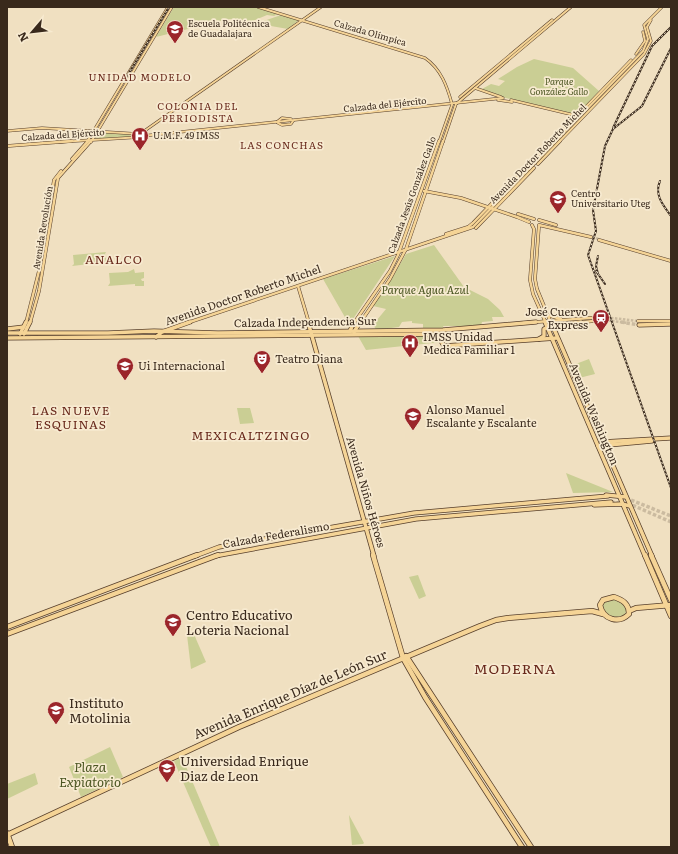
<svg xmlns="http://www.w3.org/2000/svg" width="678" height="854" font-family="Literata,serif">
	<rect width="100%" height="100%" fill="#f0e0c1"/>
	<g fill="#cace94">
		<polygon points="174,7 256,7 278,14 274,16 267,15 253,21 239,21 230,19 220,21 156,37"/>
		<polygon points="281,15 299,20 288,29 271,26 262,26 263,27 257,29 248,24 258,23"/>
		<polygon points="534,59 573,68 599,91 577,115 502,97 482,89 491,84 499,86 505,81 498,79 517,67"/>
		<path d="M97,133H131L141,136C138,137 101,138 94,139Z"/>
		<polygon points="434,245 464,287 488,299 500,310 504,317 492,317 493,321 482,322 481,326 443,326 444,329 423,329 423,324 412,323 412,321 402,322 399,327 376,330 372,322 377,320 386,309 373,306 392,278 406,254"/>
		<polygon points="106,252 105,254 107,262 72,266 74,264 73,255"/>
		<polygon points="395,256 353,319 350,326 323,279"/>
		<polygon points="134,269 135,273 144,272 144,278 141,279 142,281 144,281 144,286 135,286 135,284 108,286 110,283 109,273 128,272"/>
		<polygon points="433,335 436,336 441,343 432,343 366,350 358,336"/>
		<polygon points="589,359 595,374 579,378 573,365"/>
		<polygon points="237,408 250,408 254,423 240,424"/>
		<polygon points="566,473 613,492 573,493"/>
		<polygon points="418,575 426,596 419,599 409,577"/>
		<path d="M612,599C620,600 629,606 625,615C612,619 609,619 602,606L605,601Z"/>
		<polygon points="193,632 206,662 191,669 187,635"/>
		<polygon points="110,747 123,777 81,797 69,767"/>
		<polygon points="182,757 220,847 211,847 174,761"/>
		<polygon points="35,773 38,784 7,799 7,784"/>
		<polygon points="349,815 364,843 363,844 352,845"/>
	</g>
	<g fill="none" stroke-linecap="round" stroke-linejoin="round">
		<g stroke="#cbbba0" stroke-width="2.5" stroke-dasharray="2.5 1.5" stroke-linecap="butt">
			<polyline points="592,237 599,239"/>
			<polyline points="603,317 638,321"/>
			<polyline points="604,320 628,323"/>
		</g>
		<g stroke="#cbbba0" stroke-width="3.5" stroke-dasharray="3.5 2" stroke-linecap="butt">
			<polyline points="621,322 639,325"/>
			<polyline points="626,498 671,516"/>
			<polyline points="611,502 632,505 671,522"/>
		</g>
		<defs>
			<g id="major-far3">
				<path d="M258,7L425,58C441,69 447,86 452,104"/>
				<polyline points="636,54 645,41 643,32"/>
				<polyline points="475,88 501,97"/>
				<polyline points="460,97 552,20"/>
				<polyline points="498,100 512,102"/>
				<polyline points="511,100 578,116"/>
				<polyline points="277,122 282,118 291,119"/>
				<polyline points="278,123 282,125 291,124 293,121"/>
				<polyline points="7,131 42,128 140,134"/>
				<polyline points="140,134 321,7"/>
				<polyline points="142,136 503,98"/>
				<polyline points="59,142 142,137 141,135"/>
				<polyline points="87,142 168,7"/>
				<polyline points="91,142 172,7"/>
				<polyline points="439,142 452,105"/>
				<polyline points="443,142 456,104 571,7"/>
				<polyline points="552,142 631,60"/>
				<polyline points="555,142 643,51 648,39 644,25 662,7"/>
				<polyline points="559,142 644,54 651,41 647,27 651,20"/>
			</g>
			<g id="major-far2">
				<polyline points="7,146 72,141"/>
				<polyline points="72,159 88,141"/>
				<polyline points="538,164 560,141"/>
				<polyline points="424,191 461,198 517,217 529,222"/>
				<polyline points="518,214 534,219"/>
				<polyline points="539,220 556,225"/>
				<polyline points="532,225 534,229 530,280 533,294 546,323"/>
				<polyline points="476,228 534,168"/>
				<polyline points="446,234 468,227 473,223 552,141"/>
				<polyline points="599,240 671,261"/>
				<polyline points="298,286 309,323"/>
				<polyline points="547,315 561,319"/>
				<polyline points="638,321 671,321"/>
				<polyline points="26,323 39,271 54,180 61,171"/>
				<polyline points="30,323 39,291 58,178 91,141"/>
				<polyline points="187,323 473,227 556,141"/>
				<polyline points="354,323 390,271 398,255 439,141"/>
				<polyline points="360,323 390,279 406,249 443,141"/>
				<polyline points="523,323 603,317"/>
				<polyline points="551,323 537,289 535,279 539,225 591,237"/>
				<polyline points="573,323 604,320"/>
			</g>
			<g id="major-far1">
				<polyline points="308,322 374,556"/>
				<polyline points="545,322 645,556"/>
				<polyline points="551,322 652,556"/>
				<polyline points="639,325 671,324"/>
				<polyline points="7,329 24,327"/>
				<polyline points="350,331 354,322"/>
				<polyline points="354,332 360,322"/>
				<polyline points="7,333 108,333 154,331 218,333 443,330 536,322"/>
				<polyline points="20,334 26,322"/>
				<polyline points="24,334 30,322"/>
				<polyline points="156,337 162,332 190,322"/>
				<polyline points="7,338 432,334 438,336 444,346 557,338"/>
				<polyline points="539,339 544,336 544,329 548,327 581,322"/>
				<polyline points="602,442 671,438"/>
				<polyline points="598,446 652,441"/>
				<polyline points="606,495 626,497"/>
				<polyline points="594,505 622,504 630,506"/>
				<polyline points="195,556 219,547 414,513 608,496"/>
				<polyline points="215,556 416,519 611,502"/>
			</g>
			<g id="major">
				<polyline points="373,555 403,658 425,697 522,847"/>
				<polyline points="645,555 671,616"/>
				<polyline points="651,555 671,600"/>
				<path d="M614,597C623,600 629,604 629,614C619,624 603,620 600,605L603,600Z"/>
				<polyline points="629,611 636,608 671,605"/>
				<polyline points="7,627 197,555"/>
				<polyline points="7,634 218,555"/>
				<polyline points="406,656 531,847"/>
				<polyline points="7,833 12,847"/>
				<polyline points="7,835 239,727 480,626 496,620 508,618 592,611 603,614"/>
			</g>
		</defs>
		<use href="#major-far3" stroke="#573f2c" stroke-width="3"/>
		<use href="#major-far2" stroke="#573f2c" stroke-width="3.5"/>
		<use href="#major-far1" stroke="#573f2c" stroke-width="5"/>
		<use href="#major" stroke="#573f2c" stroke-width="6"/>
		<use href="#major-far3" stroke="#f5d496" stroke-width="2"/>
		<use href="#major-far2" stroke="#f5d496" stroke-width="2.5"/>
		<use href="#major-far1" stroke="#f5d496" stroke-width="3.5"/>
		<use href="#major" stroke="#f5d496" stroke-width="4.5"/>
		<defs>
			<g id="rail">
				<polyline points="671,48 642,106 613,129 605,146 593,210 596,231 588,255 671,488"/>
				<polyline points="124,81 169,7"/>
				<polyline points="613,128 652,46 671,27"/>
				<polyline points="671,167 671,173"/>
				<path d="M660,181C654,195 663,205 671,216"/>
				<polyline points="598,256 596,266 598,274"/>
				<polyline points="596,271 605,284"/>
			</g>
		</defs>
		<use href="#rail" stroke="#39291c" stroke-width="2"/>
		<use href="#rail" stroke="#f7ead0" stroke-width="1" stroke-dasharray="2" stroke-linecap="butt"/>
	</g>
	<defs>
		<symbol id="university-pin" viewBox="-11 -11 22 30"><path d="M0 17L-7.5 6A9.5 9.5 0 1 1 7.5 6Z" fill="#9b252a" stroke="#f7ead0"/><path d="M0-5L7-2L0 1L-7-2ZM-4 1L0 2.5L4 1V4Q0 6-4 4Z" fill="#fff"/></symbol>
		<symbol id="hospital-pin" viewBox="-11 -11 22 30"><path d="M0 17L-7.5 6A9.5 9.5 0 1 1 7.5 6Z" fill="#9b252a" stroke="#f7ead0"/><path d="M-5-5h3v3.5h4V-5h3V5h-3V1.5h-4V5h-3Z" fill="#fff"/></symbol>
		<symbol id="station-pin" viewBox="-11 -11 22 30"><path d="M0 17L-7.5 6A9.5 9.5 0 1 1 7.5 6Z" fill="#9b252a" stroke="#f7ead0"/><path d="M-3-6H3Q5-6 5-4V2Q5 4 3 4L4.5 6H3L1.5 4h-3L-3 6H-4.5L-3 4Q-5 4-5 2V-4Q-5-6-3-6ZM-3.5-4v3h7v-3ZM-3.5 1v1.5H-2V1ZM2 1v1.5H3.5V1Z" fill="#fff"/></symbol>
		<symbol id="theatre-pin" viewBox="-11 -11 22 30"><path d="M0 17L-7.5 6A9.5 9.5 0 1 1 7.5 6Z" fill="#9b252a" stroke="#f7ead0"/><path d="M-5-5.5Q0-4 5-5.5V0Q5 5 0 6Q-5 5-5 0ZM-3.3-2.5H-1v1.5H-3.3ZM1-2.5H3.3v1.5H1ZM-2.8 1Q0 5.5 2.8 1Z" fill="#fff"/></symbol>
	</defs>
	<g fill-rule="evenodd">
		<use href="#university-pin" x="165" y="19" width="20" height="27"/>
		<use href="#hospital-pin" x="130" y="126" width="20" height="27"/>
		<use href="#university-pin" x="548" y="189" width="20" height="27"/>
		<use href="#station-pin" x="591" y="308" width="20" height="27"/>
		<use href="#hospital-pin" x="400" y="333" width="20" height="27"/>
		<use href="#theatre-pin" x="252" y="349" width="20" height="27"/>
		<use href="#university-pin" x="115" y="356" width="20" height="27"/>
		<use href="#university-pin" x="403" y="406" width="20" height="27"/>
		<use href="#university-pin" x="163" y="612" width="20" height="27"/>
		<use href="#university-pin" x="46" y="700" width="20" height="27"/>
		<use href="#university-pin" x="157" y="758" width="20" height="27"/>
	</g>
	<g text-anchor="middle" stroke-width="3.5" stroke-linejoin="round" paint-order="stroke">
		<g font-size="9" fill="#39291c" stroke="#f7ead0" text-anchor="start">
			<text x="188" y="27">Escuela Politécnica<tspan x="188" dy="10">de Guadalajara</tspan></text>
			<text x="153" y="139">U.M.F. 49 IMSS</text>
			<text x="571" y="197">Centro<tspan x="571" dy="10">Universitario Uteg</tspan></text>
		</g>
		<g font-size="9" fill="#39291c" stroke="#f7ead0">
			<text transform="translate(370 33) rotate(16)" y="3">Calzada Olímpica</text>
			<text transform="translate(385 105) rotate(-6)" y="3">Calzada del Ejército</text>
			<text transform="translate(63 135) rotate(-4)" y="3">Calzada del Ejército</text>
			<text transform="translate(538 154) rotate(-46)" y="3">Avenida Doctor Roberto Michel</text>
			<text transform="translate(412 195) rotate(-70)" y="3">Calzada Jesús González Gallo</text>
			<text transform="translate(43 228) rotate(-81)" y="3">Avenida Revolución</text>
		</g>
		<g font-size="9" font-style="italic" fill="#4b5622" stroke="#f7ead0">
			<text x="559" y="85">Parque<tspan x="559" dy="10">González Gallo</tspan></text>
		</g>
		<g font-size="10" letter-spacing="1" fill="#67271a" stroke="#f7ead0">
			<text x="140" y="81">UNIDAD MODELO</text>
			<text x="198" y="110">COLONIA DEL<tspan x="198" dy="12">PERIODISTA</tspan></text>
			<text x="282" y="149">LAS CONCHAS</text>
		</g>
		<g font-size="11" font-style="italic" fill="#4b5622" stroke="#f7ead0">
			<text x="425" y="294">Parque Agua Azul</text>
		</g>
		<g font-size="11" fill="#39291c" stroke="#f7ead0">
			<text transform="translate(243 295) rotate(-19)" y="4">Avenida Doctor Roberto Michel</text>
			<text transform="translate(305 322) rotate(-1)" y="4">Calzada Independencia Sur</text>
			<text transform="translate(594 414) rotate(67)" y="4">Avenida Washington</text>
			<text transform="translate(366 492) rotate(74)" y="4">Avenida Niños Héroes</text>
			<text transform="translate(276 535) rotate(-10)" y="4">Calzada Federalismo</text>
		</g>
		<g font-size="11" fill="#39291c" stroke="#f7ead0" text-anchor="start">
			<text x="588" y="316" text-anchor="end">José Cuervo<tspan x="588" dy="13">Express</tspan></text>
			<text x="423" y="341">IMSS Unidad<tspan x="423" dy="13">Medica Familiar 1</tspan></text>
			<text x="275" y="363">Teatro Diana</text>
			<text x="138" y="370">Ui Internacional</text>
			<text x="426" y="414">Alonso Manuel<tspan x="426" dy="13">Escalante y Escalante</tspan></text>
		</g>
		<g font-size="12" letter-spacing="1" fill="#67271a" stroke="#f7ead0">
			<text x="114" y="264">ANALCO</text>
			<text x="71" y="415">LAS NUEVE<tspan x="71" dy="14">ESQUINAS</tspan></text>
			<text x="251" y="440">MEXICALTZINGO</text>
		</g>
		<g font-size="13" fill="#39291c" stroke="#f7ead0" text-anchor="start">
			<text x="186" y="620">Centro Educativo<tspan x="186" dy="15">Loteria Nacional</tspan></text>
			<text x="69" y="708">Instituto<tspan x="69" dy="15">Motolinia</tspan></text>
			<text x="180" y="766">Universidad Enrique<tspan x="180" dy="15">Diaz de Leon</tspan></text>
		</g>
		<g font-size="13" fill="#39291c" stroke="#f7ead0">
			<text transform="translate(290 694) rotate(-23)" y="5">Avenida Enrique Díaz de León Sur</text>
		</g>
		<g font-size="13" font-style="italic" fill="#4b5622" stroke="#f7ead0">
			<text x="90" y="772">Plaza<tspan x="90" dy="15">Expiatorio</tspan></text>
		</g>
		<g font-size="14" letter-spacing="1" fill="#67271a" stroke="#f7ead0">
			<text x="515" y="674">MODERNA</text>
		</g>
	</g>
	<rect width="678" height="854" fill="none" stroke="#39291c" stroke-width="16"/>
	<g transform="translate(32 32) rotate(242)" stroke="#f7ead0" stroke-width="3" paint-order="stroke">
	<path d="M0-3L7 15L0 10L-7 15Z" fill="#39291c"/>
	<text y="-6" font-size="11" font-weight="bold" text-anchor="middle" fill="#39291c">N</text>
	</g>
</svg>
